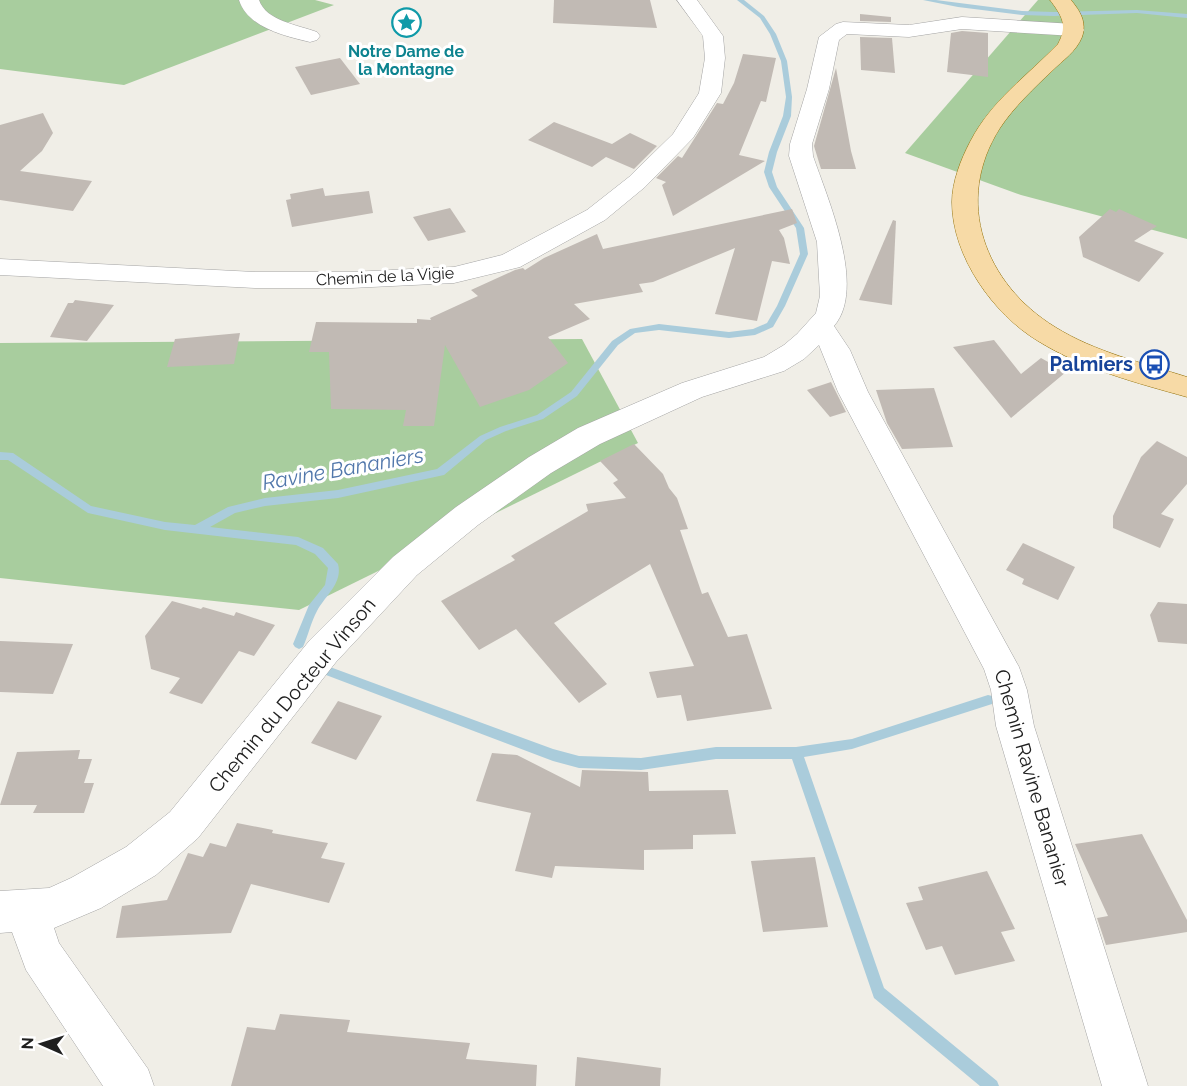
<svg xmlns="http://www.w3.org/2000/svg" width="1187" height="1086" font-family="Raleway,sans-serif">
	<rect width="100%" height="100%" fill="#f0eee7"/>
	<g fill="#a8cd9e">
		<polygon points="0,0 315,0 334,5 124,85 0,69"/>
		<polygon points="1038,0 1187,0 1187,239 1021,195 905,153"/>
		<polygon points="582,339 638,443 299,610 0,578 0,343"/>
	</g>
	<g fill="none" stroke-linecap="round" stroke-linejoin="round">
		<g fill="#aaccdb" fill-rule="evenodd">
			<path d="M737,0H744L764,16L776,34L787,61L792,97L791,116L777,152L772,172L777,187L804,228L808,254L785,306L773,327L755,335L729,338L659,330L635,333L618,345L577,396L543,419L506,431L486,440L444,475L338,498L265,506L235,513L210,527L298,537L323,548L338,564C343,583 325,596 317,611C311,622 308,636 303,647L299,649L295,647L293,644L309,605L325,585L328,568L315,554L296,545L165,530L88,513L8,460H0V452L13,453L91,506L165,522L195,525L228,507L265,498L338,490L437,469L480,436L500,427L537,415L571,392L612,341L630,329L659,324L729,332L753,329L767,323L777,306L800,254L796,228L769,187L764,172L769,152L783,116L786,97L781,61L770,34L760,18Z"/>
			<polygon points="923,0 936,0 1022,11 1054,12 1137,10 1187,14 1187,18 1137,13 1054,16 1022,15 958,7"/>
			<polygon points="330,667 553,749 579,756 641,758 716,747 796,747 852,739 988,695 992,696 994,700 992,704 852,749 804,757 884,988 997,1081 999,1086 980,1086 874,998 792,759 716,759 641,770 579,768 553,761 326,675 324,672 326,669"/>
		</g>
	</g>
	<g fill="#c1bab4">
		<polygon points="554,0 650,0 657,28 553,23"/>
		<polygon points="860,14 891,17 891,22 860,21"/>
		<polygon points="962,31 988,33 988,77 947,72 951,33"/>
		<polygon points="860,37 892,38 895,73 861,70"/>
		<polygon points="743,54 776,58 766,102 761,101 739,155 765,161 673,216 662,185 666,182 656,178 678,156 682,158 717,103 723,104 734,83"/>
		<polygon points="340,58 360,84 311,95 295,67"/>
		<polygon points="836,68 851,151 856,169 821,169 814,146"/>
		<polygon points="43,113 53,133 42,151 20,171 92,181 73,211 0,200 0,125"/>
		<polygon points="554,122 612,144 630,133 657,146 634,169 606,157 592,167 528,140"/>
		<polygon points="323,188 325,196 369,191 373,213 292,227 286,200 291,199 290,194"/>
		<polygon points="450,208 466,232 428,241 413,217"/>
		<polygon points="792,209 797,223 779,230 784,238 790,264 772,261 757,321 715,314 735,248 653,282 639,284 643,292 574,304 590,319 548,337 568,363 529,390 480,407 445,345 434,426 403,426 406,410 331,409 329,352 309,352 316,322 417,323 417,319 431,320 430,318 478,296 471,290 515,270 523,268 525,270 544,258 597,234 603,249"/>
		<polygon points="1110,209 1116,212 1119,209 1157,226 1134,241 1164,253 1139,282 1083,257 1079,237"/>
		<polygon points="893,220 896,221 892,305 859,300"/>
		<polygon points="75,300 114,305 87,341 50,337 68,303 73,303"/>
		<polygon points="240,333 234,364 167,367 175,339"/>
		<polygon points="994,340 1021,374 1041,358 1066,372 1011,418 953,347"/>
		<polygon points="831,382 846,412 830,417 807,390"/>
		<polygon points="934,388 953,447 902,449 887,423 876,390"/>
		<polygon points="1157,441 1187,457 1187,484 1161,514 1174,519 1160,548 1113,528 1113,516 1141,457"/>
		<polygon points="634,444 663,474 669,488 677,498 688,529 680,530 702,594 708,592 728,637 747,634 772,709 687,721 681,695 657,698 649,672 694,666 650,564 554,623 607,684 579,703 516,629 479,650 441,601 515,560 511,556 588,511 586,504 626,498 613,483 618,480 600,461"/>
		<polygon points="1023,543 1075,567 1058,600 1022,584 1024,579 1006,570"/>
		<polygon points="172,601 201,609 203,607 234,616 236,612 275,625 254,656 239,651 202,704 169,693 180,678 151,669 145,636"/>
		<polygon points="1158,602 1187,604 1187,644 1158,642 1150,615"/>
		<polygon points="0,641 73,644 53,694 0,692"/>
		<polygon points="338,701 382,716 356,760 311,743"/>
		<polygon points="80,750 78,759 92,759 84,783 94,783 84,813 33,813 37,805 0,805 17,752"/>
		<polygon points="492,753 517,755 580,787 582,770 648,772 649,791 728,790 736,834 693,835 693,849 644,850 644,870 555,866 552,878 515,871 531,813 476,801"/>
		<polygon points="237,823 273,830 272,833 328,843 321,858 345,863 329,903 251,884 231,933 116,938 122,906 167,900 188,853 203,857 210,843 226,847"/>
		<polygon points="1142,834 1187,920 1187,932 1106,945 1097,918 1108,916 1075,844"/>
		<polygon points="815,857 828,927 763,932 751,861"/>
		<polygon points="987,871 1015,929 1001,932 1015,961 955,975 942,946 926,950 906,903 923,900 918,887"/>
		<polygon points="280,1014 350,1020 347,1032 470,1043 466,1059 537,1065 536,1086 231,1086 247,1027 275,1030"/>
		<polygon points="577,1057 661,1068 660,1086 575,1086"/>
	</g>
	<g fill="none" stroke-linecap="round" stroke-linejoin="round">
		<defs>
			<g id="minor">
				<path d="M239,0H259C266,21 298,25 317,32L320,36L317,40L310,42C285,36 248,28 239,0Z"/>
				<polygon points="677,0 697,0 723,36 725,58 721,93 693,138 645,187 605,220 520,267 454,283 351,288 255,288 0,275 0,259 255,272 351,272 454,267 502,255 587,210 629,177 673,134 699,93 705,58 703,36"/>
				<path d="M962,17L1074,24L1081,26L1084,30L1081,34L1074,36L962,29L909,37L847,34L839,40L829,89L812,144L813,156C827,197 867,288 834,326L850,350L868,392L1019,667L1027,690L1034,726L1148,1086H1102L996,726L991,690L984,669L838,392L819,345L804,359L784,371L702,397L600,444L551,473L478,525L417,575L336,662L198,838L156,875L101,908L54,928L59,943L148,1069L154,1086H103L26,970L12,932L0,933V891L49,888L71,878L126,847L170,812L310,640L393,557L456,507L529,457L578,428L682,383L764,357L784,345L797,334L816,313L820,296L817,242L789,156L790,144L807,89L819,37L836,24L843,22L909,25Z"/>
			</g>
			<path id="major" d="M1050,0H1071C1080,11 1087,22 1082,37C1076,52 1063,60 1052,71C1034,88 1014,107 1000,128C953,201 985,284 1055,327C1095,352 1143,363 1187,377V397C1137,383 1083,369 1038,341C993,314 952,256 952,202C952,182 961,159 970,142C991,101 1027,76 1058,44C1068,25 1062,16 1050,0Z"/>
		</defs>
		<use href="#minor" stroke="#a4a4a4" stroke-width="1"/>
		<use href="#major" stroke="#937109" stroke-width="1"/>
		<use href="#minor" fill="#fff" fill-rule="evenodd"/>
		<use href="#major" fill="#f7daa6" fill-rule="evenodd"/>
	</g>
	<defs>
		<symbol id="sight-ring" viewBox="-11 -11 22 22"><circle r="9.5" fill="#fff" stroke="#0f9aa8" stroke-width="1.5"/><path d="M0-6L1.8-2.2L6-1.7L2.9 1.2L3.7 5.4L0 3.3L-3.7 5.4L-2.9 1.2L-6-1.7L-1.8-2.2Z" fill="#0f9aa8"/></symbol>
		<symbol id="bus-ring" viewBox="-11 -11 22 22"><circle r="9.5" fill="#fff" stroke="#1a4fb4" stroke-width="1.5"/><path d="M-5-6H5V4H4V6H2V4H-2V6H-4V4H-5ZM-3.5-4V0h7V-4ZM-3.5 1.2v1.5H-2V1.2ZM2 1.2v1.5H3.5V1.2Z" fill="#1a4fb4"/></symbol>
	</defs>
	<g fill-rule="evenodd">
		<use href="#sight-ring" x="390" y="6" width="33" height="33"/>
		<use href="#bus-ring" x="1138" y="348" width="33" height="33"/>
	</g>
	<g text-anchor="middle" stroke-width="6" stroke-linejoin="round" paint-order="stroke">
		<g font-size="16" font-weight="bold" fill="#0d838f" stroke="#fff">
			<text x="406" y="57">Notre Dame de<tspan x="406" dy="18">la Montagne</tspan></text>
		</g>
		<g font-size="16" fill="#202020" stroke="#fff">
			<text transform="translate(385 276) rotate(-3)" y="6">Chemin de la Vigie</text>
		</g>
		<g font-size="20" font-weight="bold" fill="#164399" stroke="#fff" text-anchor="end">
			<text x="1133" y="371">Palmiers</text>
		</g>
		<g font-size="20" fill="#202020" stroke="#fff">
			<text transform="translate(292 695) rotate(-50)" y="7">Chemin du Docteur Vinson</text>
			<text transform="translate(1032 778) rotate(74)" y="7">Chemin Ravine Bananier</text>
		</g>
		<g font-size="21" font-style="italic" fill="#5177ab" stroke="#fff">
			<text transform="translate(343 469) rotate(-10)" y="7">Ravine Bananiers</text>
		</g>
	</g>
	<g transform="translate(42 1044) rotate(273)" stroke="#ffffff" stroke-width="4.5" paint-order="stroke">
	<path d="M0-4.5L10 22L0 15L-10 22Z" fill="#202020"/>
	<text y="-9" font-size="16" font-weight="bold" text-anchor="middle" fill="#202020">N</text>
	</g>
</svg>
